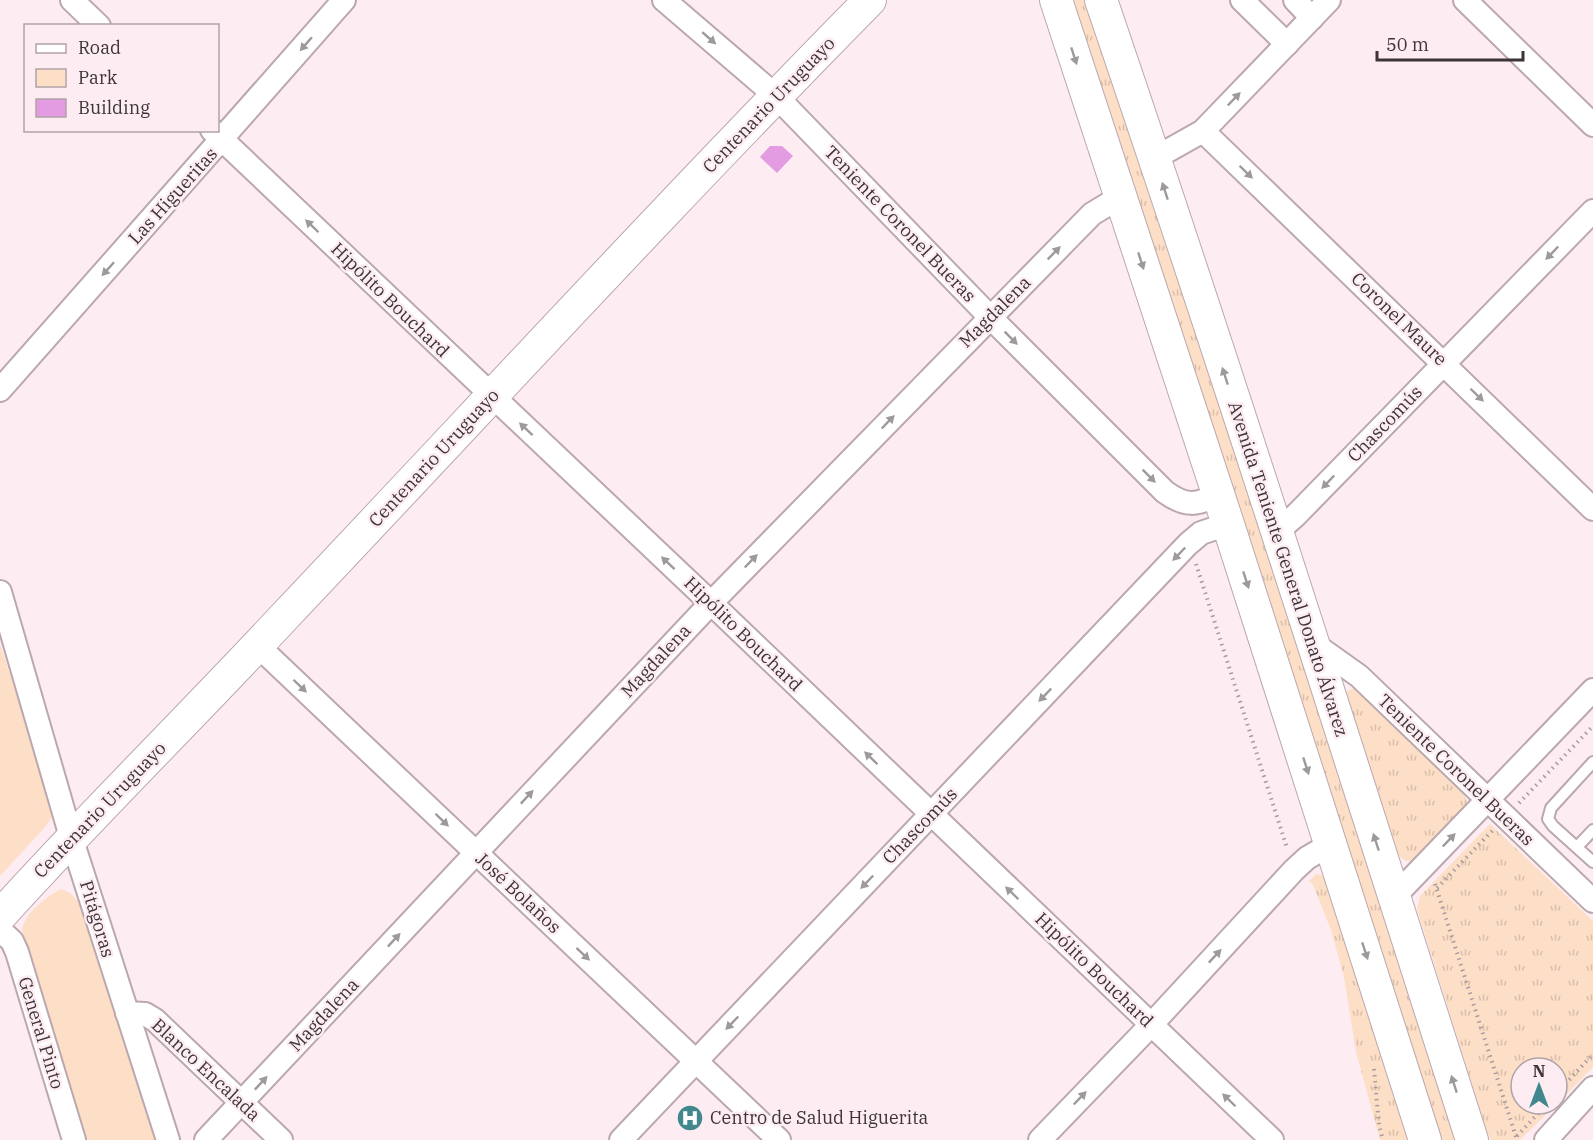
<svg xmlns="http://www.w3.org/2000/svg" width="1593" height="1140" font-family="'IBM Plex Serif',serif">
	<defs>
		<pattern id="grass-tufts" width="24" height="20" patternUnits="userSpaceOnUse" patternTransform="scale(1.5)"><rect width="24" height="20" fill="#fddec6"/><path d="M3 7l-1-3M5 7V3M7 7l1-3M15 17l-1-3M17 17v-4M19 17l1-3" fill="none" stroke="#dabfab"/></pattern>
	</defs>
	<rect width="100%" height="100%" fill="#fdedf2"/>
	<g fill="url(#grass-tufts)">
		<polygon points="1067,0 1089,0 1460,1140 1438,1140"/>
		<polygon points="1356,687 1464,791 1467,802 1466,813 1413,861 1406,861 1399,856 1344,699 1346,692"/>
		<polygon points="1490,824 1593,921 1593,1067 1557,1104 1557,1068 1521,1068 1521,1104 1557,1104 1520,1140 1491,1140 1487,1132 1417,909 1420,896"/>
		<polygon points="1316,874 1326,876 1412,1140 1380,1140 1356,1052 1344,977 1331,930 1313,885 1309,881"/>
	</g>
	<g fill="#fddec6">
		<polygon points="0,644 54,808 52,817 46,826 0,876"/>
		<path d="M61,889L70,893L78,901L155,1140H84L22,929C25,913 47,896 61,889Z"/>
	</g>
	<polygon fill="#e39be2" points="770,146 782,146 793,156 777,173 760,157"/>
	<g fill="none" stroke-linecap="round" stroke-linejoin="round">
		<defs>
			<g id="lane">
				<polyline points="1593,762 1551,808 1548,819 1553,826 1593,862"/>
				<polyline points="1577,847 1593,830"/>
			</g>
			<g id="street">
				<polyline points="72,0 99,26"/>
				<path d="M664,0L776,96L990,317L1165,492C1186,507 1196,505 1218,495"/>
				<polyline points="1242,0 1287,44"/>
				<polyline points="1295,0 1312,18"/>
				<polyline points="1465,0 1593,125"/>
				<polyline points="212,130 711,603 1272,1140"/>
				<polyline points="1203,131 1593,509"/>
				<polyline points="1155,158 1203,131 1329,0"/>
				<polyline points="0,390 344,0"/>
				<polyline points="1276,533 1297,514 1593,211"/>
				<polyline points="0,592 71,837 168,1140"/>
				<polyline points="1314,644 1359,676 1593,901"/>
				<polyline points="258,646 779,1140"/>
				<polyline points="1394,897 1593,690"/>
				<polyline points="0,930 12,941 17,952 74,1140"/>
				<polyline points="127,1013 145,1014 155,1020 281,1140"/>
				<polyline points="206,1140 711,603 1092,214 1120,197"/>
				<polyline points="621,1140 1188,544 1201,533 1228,524"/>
				<polyline points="1040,1140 1151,1025 1294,870 1307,858 1331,844"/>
				<polyline points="1546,1140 1593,1088"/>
			</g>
			<g id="secondary">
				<polyline points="1056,0 1228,524 1425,1140"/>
				<path d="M1101,0C1230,378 1350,759 1472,1140"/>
				<path d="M0,916C92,814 190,718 284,617C479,411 671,202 870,0"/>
			</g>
		</defs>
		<use href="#lane" stroke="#bba8ae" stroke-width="14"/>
		<use href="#street" stroke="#bba8ae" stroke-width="26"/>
		<use href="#secondary" stroke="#bba8ae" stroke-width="34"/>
		<g stroke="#a99ca0" stroke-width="4" stroke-dasharray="1.5 4.5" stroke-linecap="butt">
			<polyline points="1196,564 1287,848"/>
			<polyline points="1519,803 1593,726"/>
			<polyline points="1435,884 1517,1140"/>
			<polyline points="1437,888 1493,830"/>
			<polyline points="1374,1069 1379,1125 1383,1140"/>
			<polyline points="1557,1093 1593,1054"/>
			<polyline points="1517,1136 1547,1104"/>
		</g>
		<use href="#lane" stroke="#fff" stroke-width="10"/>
		<use href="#street" stroke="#fff" stroke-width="22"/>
		<use href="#secondary" stroke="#fff" stroke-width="32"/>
	</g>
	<defs><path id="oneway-solid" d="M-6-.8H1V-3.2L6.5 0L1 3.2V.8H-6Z" transform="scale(1.5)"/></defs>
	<g fill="#9e9a9b">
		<use href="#oneway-solid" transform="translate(709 38) rotate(41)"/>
		<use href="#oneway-solid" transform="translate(306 44) rotate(131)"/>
		<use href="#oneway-solid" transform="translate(1074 56) rotate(72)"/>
		<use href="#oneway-solid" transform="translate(1234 99) rotate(-46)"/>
		<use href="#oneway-solid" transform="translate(1246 172) rotate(44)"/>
		<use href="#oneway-solid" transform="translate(1165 191) rotate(-108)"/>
		<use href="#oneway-solid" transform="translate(312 226) rotate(-136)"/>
		<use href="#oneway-solid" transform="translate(1054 253) rotate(-45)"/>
		<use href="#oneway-solid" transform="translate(1552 253) rotate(134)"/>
		<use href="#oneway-solid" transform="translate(1141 261) rotate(72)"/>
		<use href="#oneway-solid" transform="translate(108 269) rotate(132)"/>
		<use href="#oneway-solid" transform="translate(1011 338) rotate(45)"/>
		<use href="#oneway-solid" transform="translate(1225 376) rotate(-108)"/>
		<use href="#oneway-solid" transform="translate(1477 395) rotate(44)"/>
		<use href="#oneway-solid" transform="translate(888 422) rotate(-46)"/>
		<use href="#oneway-solid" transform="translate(526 429) rotate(-137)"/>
		<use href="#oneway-solid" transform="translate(1149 476) rotate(45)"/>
		<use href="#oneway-solid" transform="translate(1328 482) rotate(134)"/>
		<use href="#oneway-solid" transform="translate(1179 554) rotate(134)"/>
		<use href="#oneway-solid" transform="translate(751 561) rotate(-46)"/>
		<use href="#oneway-solid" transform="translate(668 563) rotate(-137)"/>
		<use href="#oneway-solid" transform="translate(1246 580) rotate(72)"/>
		<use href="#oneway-solid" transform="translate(300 686) rotate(44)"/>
		<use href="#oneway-solid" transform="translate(1045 695) rotate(134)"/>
		<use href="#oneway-solid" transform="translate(871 758) rotate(-136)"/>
		<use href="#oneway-solid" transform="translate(1306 766) rotate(72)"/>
		<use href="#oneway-solid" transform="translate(527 797) rotate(-47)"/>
		<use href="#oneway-solid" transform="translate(442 820) rotate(44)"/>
		<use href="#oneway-solid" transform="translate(1449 840) rotate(-46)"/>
		<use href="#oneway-solid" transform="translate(1376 842) rotate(-108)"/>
		<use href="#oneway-solid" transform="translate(867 882) rotate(134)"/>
		<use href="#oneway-solid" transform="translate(1012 893) rotate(-136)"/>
		<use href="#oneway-solid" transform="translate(394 940) rotate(-47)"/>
		<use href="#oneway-solid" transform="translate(1365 951) rotate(72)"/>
		<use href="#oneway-solid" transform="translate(583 954) rotate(43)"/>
		<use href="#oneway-solid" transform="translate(1215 956) rotate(-47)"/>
		<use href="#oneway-solid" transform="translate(732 1023) rotate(134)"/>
		<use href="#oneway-solid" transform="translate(261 1083) rotate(-47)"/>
		<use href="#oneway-solid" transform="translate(1454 1084) rotate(-108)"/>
		<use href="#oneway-solid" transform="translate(1080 1098) rotate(-46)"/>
		<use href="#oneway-solid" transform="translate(1229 1100) rotate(-136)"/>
	</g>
	<defs>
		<symbol id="hospital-disc" viewBox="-11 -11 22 22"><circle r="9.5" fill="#40888e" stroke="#fdedf2"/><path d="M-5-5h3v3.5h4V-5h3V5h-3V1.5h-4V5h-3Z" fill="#fff"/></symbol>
	</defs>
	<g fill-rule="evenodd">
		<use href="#hospital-disc" x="675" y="1103" width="30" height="30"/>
	</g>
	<g text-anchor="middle" stroke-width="5" stroke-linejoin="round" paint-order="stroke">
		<g font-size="18" fill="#3c3437" stroke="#fdedf2">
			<text transform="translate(769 105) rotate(-46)" y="6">Centenario Uruguayo</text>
			<text transform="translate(173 196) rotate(-48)" y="6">Las Higueritas</text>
			<text transform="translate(900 224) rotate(46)" y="6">Teniente Coronel Bueras</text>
			<text transform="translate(390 300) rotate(44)" y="6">Hipólito Bouchard</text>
			<text transform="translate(995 312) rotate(-45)" y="6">Magdalena</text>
			<text transform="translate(1399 319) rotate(44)" y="6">Coronel Maure</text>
			<text transform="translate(1385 424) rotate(-46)" y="6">Chascomús</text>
			<text transform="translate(434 458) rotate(-47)" y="6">Centenario Uruguayo</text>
			<text transform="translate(1288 569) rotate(72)" y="6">Avenida Teniente General Donato Álvarez</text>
			<text transform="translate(743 634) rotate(44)" y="6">Hipólito Bouchard</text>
			<text transform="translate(656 661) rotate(-47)" y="6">Magdalena</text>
			<text transform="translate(1456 770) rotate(44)" y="6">Teniente Coronel Bueras</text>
			<text transform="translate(100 810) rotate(-46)" y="6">Centenario Uruguayo</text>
			<text transform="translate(920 826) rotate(-46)" y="6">Chascomús</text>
			<text transform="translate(518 893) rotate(43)" y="6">José Bolaños</text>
			<text transform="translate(97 919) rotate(73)" y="6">Pitágoras</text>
			<text transform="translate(1094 970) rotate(44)" y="6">Hipólito Bouchard</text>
			<text transform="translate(324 1015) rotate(-47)" y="6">Magdalena</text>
			<text transform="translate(41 1033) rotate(73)" y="6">General Pinto</text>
			<text transform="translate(206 1070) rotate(43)" y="6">Blanco Encalada</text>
		</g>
		<g font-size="18" fill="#3c3437" stroke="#fdedf2" text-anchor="start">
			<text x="710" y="1124">Centro de Salud Higuerita</text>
		</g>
	</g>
	<rect x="24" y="24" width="195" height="108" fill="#fdedf2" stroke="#b0a3a7" stroke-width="1.5"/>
	<rect x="36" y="44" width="30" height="9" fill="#ffffff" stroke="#b0a3a7" stroke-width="1.5"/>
	<text x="78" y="54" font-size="18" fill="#3c3437">Road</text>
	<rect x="36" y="69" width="30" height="18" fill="#fddec6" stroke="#b0a3a7" stroke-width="1.5"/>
	<text x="78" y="84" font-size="18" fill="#3c3437">Park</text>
	<rect x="36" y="99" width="30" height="18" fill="#e39be2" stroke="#b0a3a7" stroke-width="1.5"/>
	<text x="78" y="114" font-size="18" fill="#3c3437">Building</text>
	<g transform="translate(1539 1086)"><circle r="28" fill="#fdedf2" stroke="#b0a3a7" stroke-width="1.5"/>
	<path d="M0-4.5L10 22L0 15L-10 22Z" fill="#40888e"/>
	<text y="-9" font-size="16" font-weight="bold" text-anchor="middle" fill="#3c3437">N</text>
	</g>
	<path d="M1377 51v9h146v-9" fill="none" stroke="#3c3437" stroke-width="3"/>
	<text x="1386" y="51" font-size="18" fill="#3c3437" stroke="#fdedf2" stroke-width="4.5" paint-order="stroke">50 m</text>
</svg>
